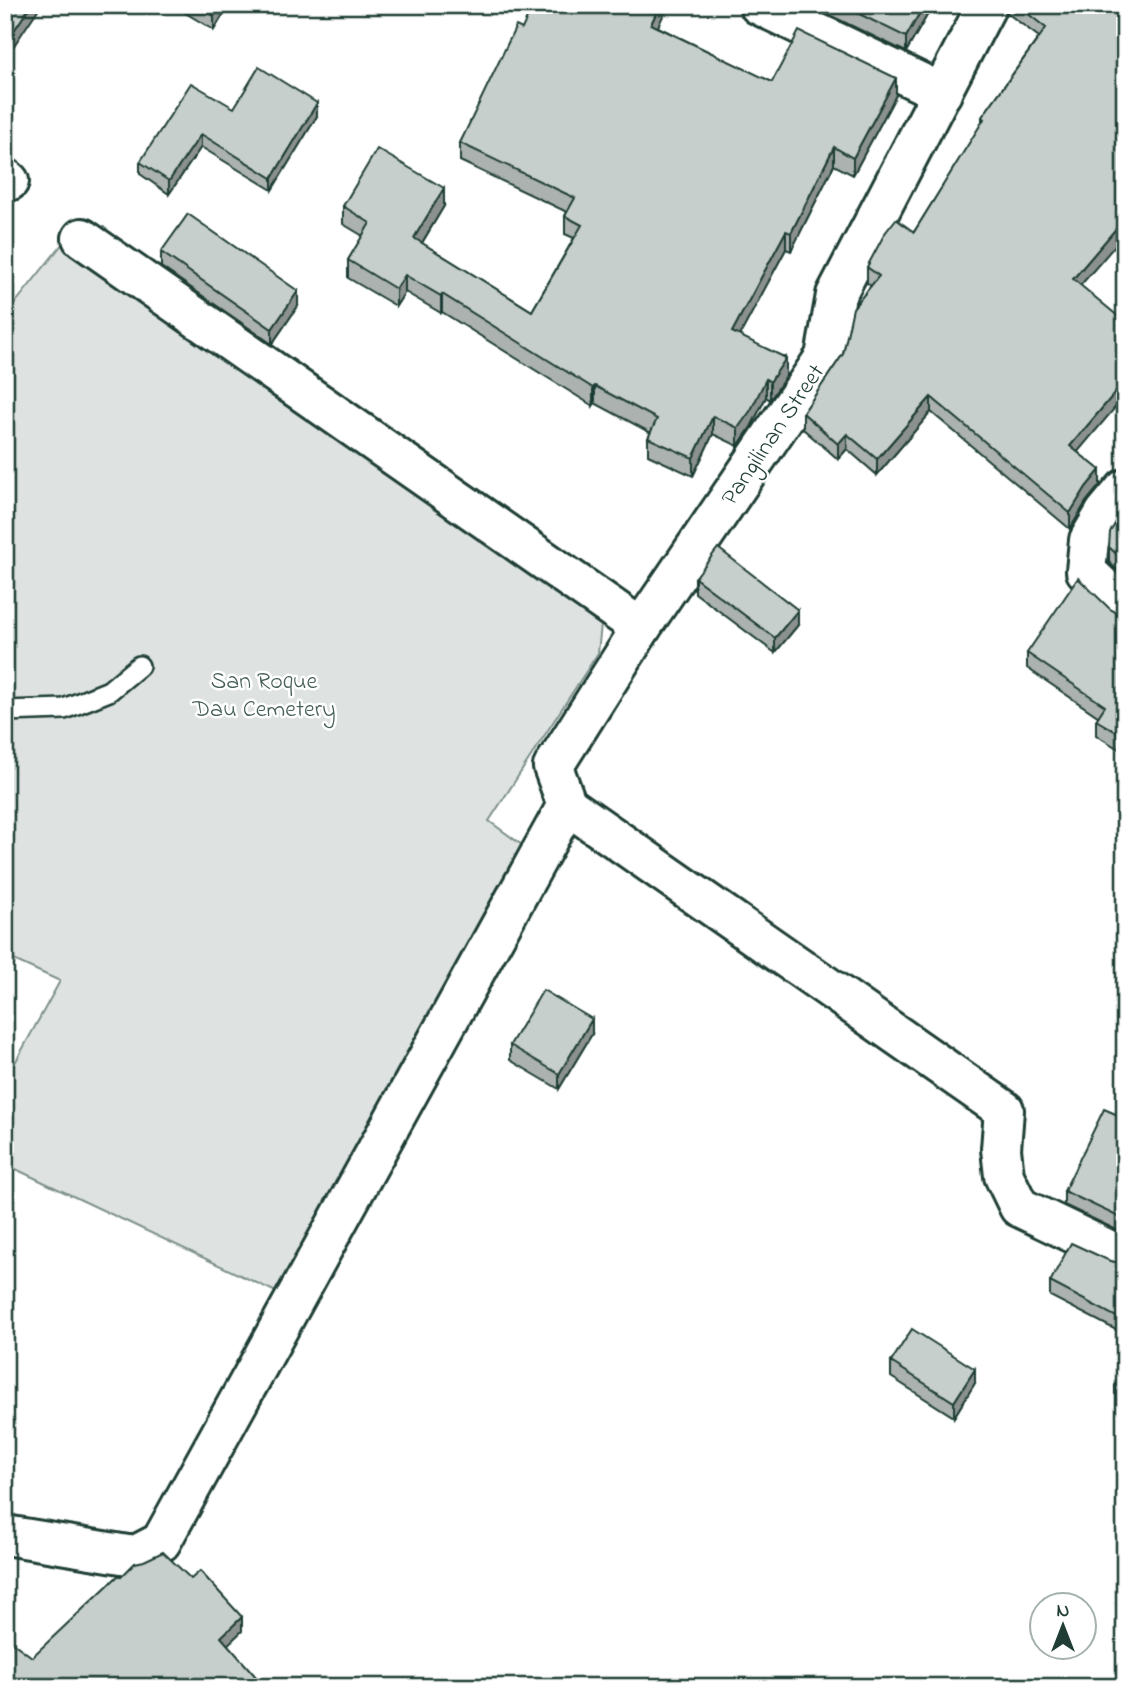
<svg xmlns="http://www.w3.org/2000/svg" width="1130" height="1692" font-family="'Indie Flower',sans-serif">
	<rect width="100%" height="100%" fill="#fff"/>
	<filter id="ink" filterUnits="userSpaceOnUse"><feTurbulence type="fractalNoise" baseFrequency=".0143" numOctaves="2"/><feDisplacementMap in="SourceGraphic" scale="14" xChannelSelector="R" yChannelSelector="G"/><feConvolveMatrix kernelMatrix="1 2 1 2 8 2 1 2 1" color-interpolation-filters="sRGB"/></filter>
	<g filter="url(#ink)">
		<polygon fill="#dee3e2" stroke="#7e908b" stroke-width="2" points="67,238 602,615 598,653 489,821 522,845 278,1293 5,1164 5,1081 60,981 5,956 5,316"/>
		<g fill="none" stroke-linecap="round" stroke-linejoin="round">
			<defs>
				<polyline id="lane" points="5,711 64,709 109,691 139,666"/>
				<g id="street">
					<polyline points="759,5 942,93"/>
					<polyline points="987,5 836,295 825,357 641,628 553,767 567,805 1004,1110 1001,1149 1004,1176 1019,1207 1119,1255"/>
					<polyline points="5,178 9,181"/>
					<polyline points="82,238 641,628"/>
					<polyline points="1125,489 1105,513 1089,540 1086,571 1125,608"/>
					<polyline points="5,1535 134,1556 161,1542 567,805"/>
				</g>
			</defs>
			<use href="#lane" stroke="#1f3d34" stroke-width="24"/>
			<use href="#street" stroke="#1f3d34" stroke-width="44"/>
			<use href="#lane" stroke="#fff" stroke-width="19"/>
			<use href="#street" stroke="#fff" stroke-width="38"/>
		</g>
		<g fill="#abb2af" stroke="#1f3d34" stroke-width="2">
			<polygon points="172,5 229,5 214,30"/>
			<polygon points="819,5 929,5 929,12 906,52 819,10"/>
			<polygon points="1007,5 1125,5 1081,285 1078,452 1100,485 1086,502 1070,529 931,412 877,475 847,449 838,459 803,429 803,413 843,354 871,286 867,283 867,267 914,232 982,123 982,117 1039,37 1007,13"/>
			<polygon points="658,27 772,82 896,95 853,175 834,165 791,251 786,249 739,336 786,376 770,400 766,397 751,427 738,446 713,434 693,476 648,455 648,438 651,433 595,403 593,406 442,312 441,313 405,292 396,306 348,278 348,260 363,236 343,224 343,206 444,206 422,243 532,311 574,238 565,234 565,216 567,212 460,161 460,143 522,29"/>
			<polygon points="234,108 317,116 272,190 201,147 169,194 140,174 140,162"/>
			<polygon points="161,252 298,306 272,344 161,267"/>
			<polygon points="1125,508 1125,578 1109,562 1109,547"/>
			<polygon points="695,578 798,625 775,653 695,593"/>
			<polygon points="1110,609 1119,614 1125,614 1125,753 1096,735 1096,720 1099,717 1027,668 1027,653"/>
			<polygon points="592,1034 559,1089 510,1060 510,1045"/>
			<polygon points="1125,1118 1125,1234 1064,1205 1064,1191"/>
			<polygon points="1110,1261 1120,1263 1125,1262 1124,1334 1050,1296 1050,1282"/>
			<polygon points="891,1362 975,1383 954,1417 891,1377"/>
			<polygon points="1125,1368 1125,1399 1115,1394 1115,1386"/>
		</g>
		<g fill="#8b918f" stroke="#1f3d34" stroke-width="2">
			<polygon points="31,5 41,5 5,59 5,44"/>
			<polygon points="220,5 229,5 214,30 214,16"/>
			<polygon points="660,5 668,5 651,42 651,24"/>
			<polygon points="924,5 929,5 929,12 906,52 906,37"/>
			<polygon points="11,75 11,90 5,97 5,82"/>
			<polygon points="896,78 896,95 853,175 853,158"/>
			<polygon points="317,103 317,116 272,190 272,178"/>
			<polygon points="201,134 201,147 169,194 169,181"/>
			<polygon points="834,147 834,165 791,251 791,233"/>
			<polygon points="444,188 444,206 414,256 414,238"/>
			<polygon points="1125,218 1125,234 1073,294 1073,279"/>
			<polygon points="786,231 786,249 732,350 732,332"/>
			<polygon points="405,275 405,292 396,306 396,289"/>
			<polygon points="298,291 298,306 272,344 272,329"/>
			<polygon points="442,294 442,312 441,313 441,296"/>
			<polygon points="786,358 786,376 770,400 770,382"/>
			<polygon points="766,379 766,397 751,427 738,446 738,428"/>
			<polygon points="1125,381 1125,396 1070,461 1070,446"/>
			<polygon points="595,386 595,403 593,406 593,388"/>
			<polygon points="931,397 931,412 877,475 877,459"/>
			<polygon points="713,416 713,434 693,476 693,458"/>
			<polygon points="847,434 847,449 838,459 838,444"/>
			<polygon points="1100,470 1100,485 1086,502 1070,529 1070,513 1086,487"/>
			<polygon points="798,610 798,625 775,653 775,638"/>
			<polygon points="592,1019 592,1034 559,1089 559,1074"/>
			<polygon points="975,1369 975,1383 954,1417 954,1402"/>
			<polygon points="242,1617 242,1631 221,1651 221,1637"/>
		</g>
		<g fill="#c7cfcc" stroke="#1f3d34" stroke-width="2">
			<polygon points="5,5 31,5 5,44"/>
			<polygon points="197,5 220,5 214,16"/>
			<polygon points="533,5 660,5 651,24 772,82 799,31 896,78 853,158 834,147 791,233 786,231 732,332 786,358 770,382 766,379 751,410 738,428 713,416 693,458 648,438 657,419 595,386 593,388 442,294 441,296 405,275 396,289 348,260 370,223 343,206 377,149 444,188 414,238 532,311 582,225 565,216 575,198 460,143 516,26 522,29"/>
			<polygon points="841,5 924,5 906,37"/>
			<polygon points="1017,5 1125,5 1125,218 1073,279 1125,322 1125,381 1070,446 1100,470 1086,487 1070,513 931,397 877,459 847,434 838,444 803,413 843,354 853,308 879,276 867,267 885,233 896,219 914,232 984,119 982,117 1046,28"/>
			<polygon points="259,67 317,103 272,178 201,134 169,181 140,162 191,83 234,108"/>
			<polygon points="5,71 11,75 5,82"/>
			<polygon points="188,214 298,291 272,329 161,252"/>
			<polygon points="1125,508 1125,562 1109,547 1110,532"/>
			<polygon points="718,548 798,610 775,638 695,578"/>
			<polygon points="1078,578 1110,609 1119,614 1125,614 1125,737 1096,720 1105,706 1027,653"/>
			<polygon points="543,990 592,1019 559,1074 510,1045"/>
			<polygon points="1104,1109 1125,1118 1125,1220 1064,1191"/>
			<polygon points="1071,1243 1110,1261 1120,1263 1125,1262 1125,1319 1124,1321 1050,1282"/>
			<polygon points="912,1329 975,1369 954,1402 891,1362"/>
			<polygon points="1125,1368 1125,1391 1115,1386"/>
			<polygon points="163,1552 191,1579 200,1571 242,1617 221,1637 265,1687 5,1687 5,1637 32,1657 119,1575 121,1577 135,1563 144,1561"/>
		</g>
	</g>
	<g text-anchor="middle" stroke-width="5" stroke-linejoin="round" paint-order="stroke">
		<g font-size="24" fill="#1f3d34" stroke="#fff">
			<text transform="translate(772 434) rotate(-56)" y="8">Pangilinan Street</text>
		</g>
		<g font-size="24" fill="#455e57" stroke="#fff">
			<text x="264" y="688">San Roque<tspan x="264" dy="28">Dau Cemetery</tspan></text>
		</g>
	</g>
	<rect width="1130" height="1692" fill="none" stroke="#fff" stroke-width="28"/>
	<rect x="14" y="14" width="1102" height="1664" fill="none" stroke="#1f3d34" stroke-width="2.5" filter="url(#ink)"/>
	<g transform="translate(1063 1626)"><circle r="33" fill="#ffffff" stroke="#a5b1ae" stroke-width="2"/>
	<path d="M0-5L12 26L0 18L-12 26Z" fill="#1f3d34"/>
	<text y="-10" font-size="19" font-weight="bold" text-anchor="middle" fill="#1f3d34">N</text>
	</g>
</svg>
